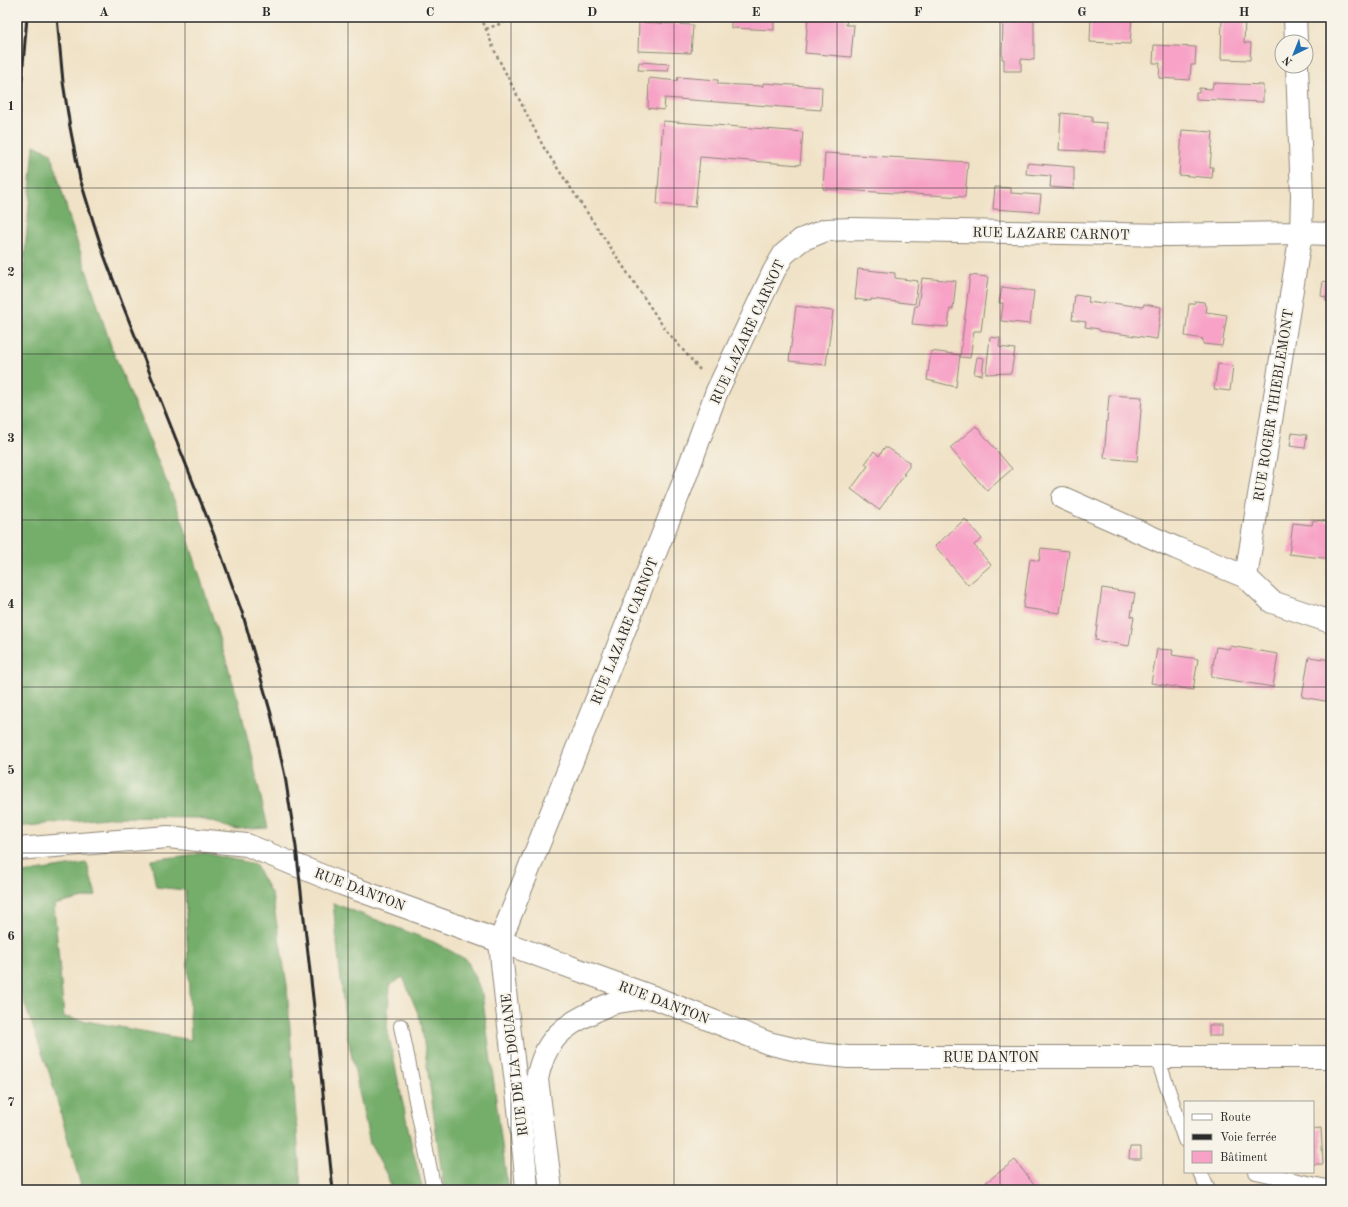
<svg xmlns="http://www.w3.org/2000/svg" width="1348" height="1207" font-family="'Old Standard TT',serif">
	<rect width="100%" height="100%" fill="#f7f3e8"/>
	<filter id="ink" filterUnits="userSpaceOnUse"><feTurbulence type="fractalNoise" baseFrequency=".025" numOctaves="2"/><feDisplacementMap in="SourceGraphic" scale="8" xChannelSelector="R" yChannelSelector="G"/><feConvolveMatrix kernelMatrix="1 2 1 2 8 2 1 2 1" color-interpolation-filters="sRGB"/></filter>
	<filter id="wash" filterUnits="userSpaceOnUse"><feTurbulence type="fractalNoise" baseFrequency=".012" numOctaves="4" result="noise"/><feDisplacementMap in="SourceGraphic" scale="16" xChannelSelector="R" yChannelSelector="G"/><feGaussianBlur stdDeviation="0.9" result="paint"/><feColorMatrix in="noise" values="0 0 0 0 0 0 0 0 0 0 0 0 0 0 0 0 0 1.4 0 .05"/><feComposite in="paint" operator="in"/></filter>
	<g filter="url(#wash)">
		<rect width="100%" height="100%" fill="#f0e2c6"/>
		<g fill="#75ad6b" stroke="#506c4b">
			<polygon points="34,145 51,153 71,223 112,349 183,522 239,702 268,828 237,830 199,818 115,817 17,827 17,348"/>
			<polygon points="205,853 255,864 272,895 287,985 301,1190 82,1190 50,1075 17,983 17,874 87,863 96,895 54,905 64,1017 191,1040 185,890 156,887 151,860"/>
			<polygon points="333,903 434,942 467,960 482,993 508,1190 444,1190 421,1021 403,977 390,985 387,1027 412,1147 423,1190 391,1190 388,1177 370,1144 346,1029"/>
		</g>
		<g id="blocks">
			<g fill="#f7a2c6">
				<polygon points="731,17 774,17 774,30 731,28"/>
				<polygon points="808,17 847,18 846,25 854,25 851,57 805,53"/>
				<polygon points="1003,17 1034,17 1034,60 1021,59 1021,71 1004,71 1004,59 1002,59"/>
				<polygon points="1091,17 1132,17 1130,44 1090,42"/>
				<polygon points="1222,17 1245,17 1244,43 1251,43 1250,60 1221,59"/>
				<polygon points="639,22 693,25 691,53 638,51"/>
				<polygon points="1154,45 1196,47 1195,65 1191,65 1190,80 1159,78 1160,63 1153,63"/>
				<polygon points="639,62 669,64 668,71 638,70"/>
				<polygon points="678,77 718,80 718,84 763,86 763,83 822,87 821,110 665,98 664,110 648,108 649,78 677,81"/>
				<polygon points="1213,83 1263,85 1263,102 1196,99 1196,93 1199,93 1199,88 1212,89"/>
				<polygon points="1061,113 1092,116 1092,122 1107,123 1105,152 1059,150"/>
				<polygon points="663,121 803,132 800,165 700,157 695,207 657,204"/>
				<polygon points="1182,130 1213,132 1210,167 1213,167 1212,178 1179,175"/>
				<polygon points="825,153 968,162 965,197 823,189"/>
				<polygon points="1027,163 1074,167 1074,189 1050,187 1051,176 1026,174"/>
				<polygon points="995,187 1011,188 1011,193 1041,195 1039,212 993,209"/>
				<polygon points="858,269 895,273 895,278 918,281 915,304 871,299 871,301 855,299"/>
				<polygon points="1330,272 1331,272 1331,302 1326,301 1326,297 1321,296 1323,281 1328,282"/>
				<polygon points="970,275 988,277 981,331 974,331 970,358 960,357"/>
				<polygon points="922,278 956,281 953,309 950,309 948,327 912,324 915,306 918,306"/>
				<polygon points="1002,287 1034,291 1030,324 1001,321 1003,303 999,303"/>
				<polygon points="1075,295 1089,297 1088,302 1103,304 1104,302 1143,307 1144,304 1161,307 1157,339 1100,331 1099,329 1085,327 1086,322 1072,320"/>
				<polygon points="1195,301 1204,302 1205,306 1207,307 1206,312 1227,315 1222,346 1203,344 1203,339 1185,336 1189,304 1194,304"/>
				<polygon points="796,306 833,311 826,365 789,361"/>
				<polygon points="990,337 1000,338 999,347 1015,349 1011,373 986,374"/>
				<polygon points="931,351 960,355 956,387 927,380"/>
				<polygon points="977,357 984,358 982,375 974,374"/>
				<polygon points="1218,364 1233,366 1230,391 1214,389"/>
				<polygon points="1109,395 1142,397 1137,461 1104,458"/>
				<polygon points="976,426 1012,469 987,491 950,448"/>
				<polygon points="1292,433 1307,435 1305,448 1290,446"/>
				<polygon points="884,448 888,448 909,462 909,467 903,474 905,474 879,510 851,489 868,466 865,464 874,451 879,456"/>
				<polygon points="965,519 982,539 974,545 991,565 968,585 935,546"/>
				<polygon points="1313,520 1331,522 1331,559 1289,554 1293,523 1312,525"/>
				<polygon points="1041,548 1069,551 1060,613 1023,608 1030,559 1039,561"/>
				<polygon points="1102,588 1135,593 1131,616 1134,617 1129,646 1095,640"/>
				<polygon points="1230,646 1278,654 1273,687 1211,677 1216,647 1229,649"/>
				<polygon points="1157,649 1173,650 1172,655 1198,659 1193,690 1151,683"/>
				<polygon points="1309,657 1331,660 1331,702 1302,697"/>
				<rect x="1209" y="1025" width="13" height="11"/>
				<polygon points="1321,1128 1323,1164 1313,1164 1313,1129"/>
				<polygon points="1130,1147 1141,1147 1141,1159 1129,1159"/>
				<polygon points="1015,1160 1038,1190 976,1190"/>
			</g>
		</g>
	</g>
	<g filter="url(#ink)">
		<use href="#blocks" fill-opacity="0" stroke="#8e8678" stroke-width="1"/>
		<g fill="none" stroke-linecap="round" stroke-linejoin="round">
			<defs>
				<g id="service">
					<polyline points="401,1026 434,1190"/>
					<polyline points="1157,1057 1185,1140"/>
					<polyline points="1200,1172 1208,1190"/>
					<polyline points="1256,1172 1331,1188"/>
				</g>
				<g id="minor">
					<polyline points="1295,17 1296,42"/>
					<polyline points="1331,234 1301,233 1246,577 1272,602 1331,622"/>
					<polyline points="1063,498 1176,548 1246,577"/>
					<path d="M527,1190C521,1107 507,1024 500,941L682,486L717,391L774,271L784,254L801,240L826,230L852,229L1168,235L1301,233L1302,196L1297,66"/>
					<path d="M551,1190L537,1079C544,1043 560,1027 593,1012C599,1009 606,1005 613,1003C626,1000 640,999 653,997"/>
				</g>
				<polyline id="tertiary" points="17,849 168,837 247,845 342,884 653,997 768,1043 810,1053 848,1057 1331,1057"/>
			</defs>
			<use href="#service" stroke="#8e8678" stroke-width="16"/>
			<use href="#minor" stroke="#8e8678" stroke-width="24"/>
			<use href="#tertiary" stroke="#8e8678" stroke-width="24"/>
			<g stroke="#8e8678" stroke-width="2.5" stroke-dasharray="3 3" stroke-linecap="butt">
				<polyline points="481,17 496,54 544,148 665,329 700,370"/>
				<polyline points="486,29 518,17"/>
			</g>
			<use href="#service" stroke="#fff" stroke-width="14"/>
			<use href="#minor" stroke="#fff" stroke-width="22"/>
			<use href="#tertiary" stroke="#fff" stroke-width="22"/>
			<g stroke="#2b2b2b" stroke-width="3">
				<polyline points="57,17 63,82 70,127 80,179 93,221 104,255 122,303 214,535 243,615 271,714 285,776 296,847 314,1007 333,1190"/>
				<polyline points="17,136 27,17"/>
			</g>
		</g>
	</g>
	<path fill="none" stroke="#2b2b2b" stroke-width="1" stroke-opacity="0.55" d="M185,17V1190M348,17V1190M511,17V1190M674,17V1190M837,17V1190M1000,17V1190M1163,17V1190M17,188H1331M17,354H1331M17,520H1331M17,687H1331M17,853H1331M17,1019H1331"/>
	<g text-anchor="middle" stroke-width="4" stroke-linejoin="round" paint-order="stroke">
		<g font-size="14" fill="#2b2b2b" stroke="#f7f3e8">
			<text transform="translate(1051 233) rotate(1)" y="5">RUE LAZARE CARNOT</text>
			<text transform="translate(747 332) rotate(-65)" y="5">RUE LAZARE CARNOT</text>
			<text transform="translate(1273 405) rotate(-81)" y="5">RUE ROGER THIEBLEMONT</text>
			<text transform="translate(624 631) rotate(-68)" y="5">RUE LAZARE CARNOT</text>
			<text transform="translate(360 889) rotate(21)" y="5">RUE DANTON</text>
			<text transform="translate(664 1002) rotate(21)" y="5">RUE DANTON</text>
			<text x="991" y="1062">RUE DANTON</text>
			<text transform="translate(514 1065) rotate(-97)" y="5">RUE DE LA DOUANE</text>
		</g>
	</g>
	<rect width="1348" height="1207" fill="none" stroke="#f7f3e8" stroke-width="44"/>
	<rect x="1184" y="1101" width="130" height="72" fill="#f7f3e8" stroke="#a5a39c"/>
	<rect x="1192" y="1114" width="20" height="6" fill="#ffffff" stroke="#a5a39c"/>
	<text x="1220" y="1121" font-size="12" fill="#2b2b2b">Route</text>
	<rect x="1192" y="1134" width="20" height="6" fill="#2b2b2b" stroke="#a5a39c"/>
	<text x="1220" y="1141" font-size="12" fill="#2b2b2b">Voie ferrée</text>
	<rect x="1192" y="1151" width="20" height="12" fill="#f7a2c6" stroke="#a5a39c"/>
	<text x="1220" y="1161" font-size="12" fill="#2b2b2b">Bâtiment</text>
	<g transform="translate(1294 54) rotate(223)"><circle r="19" fill="#f7f3e8" stroke="#a5a39c"/>
	<path d="M0-3L7 15L0 10L-7 15Z" fill="#1f6fb2"/>
	<text y="-6" font-size="11" font-weight="bold" text-anchor="middle" fill="#2b2b2b">N</text>
	</g>
	<rect x="22" y="22" width="1304" height="1163" fill="none" stroke="#2b2b2b" stroke-width="1.5"/>
	<g font-size="13" text-anchor="middle" font-weight="bold" fill="#2b2b2b">
		<text x="104" y="16">A</text>
		<text x="266" y="16">B</text>
		<text x="430" y="16">C</text>
		<text x="592" y="16">D</text>
		<text x="756" y="16">E</text>
		<text x="918" y="16">F</text>
		<text x="1082" y="16">G</text>
		<text x="1244" y="16">H</text>
		<text x="11" y="110">1</text>
		<text x="11" y="276">2</text>
		<text x="11" y="442">3</text>
		<text x="11" y="608">4</text>
		<text x="11" y="774">5</text>
		<text x="11" y="940">6</text>
		<text x="11" y="1106">7</text>
	</g>
</svg>
